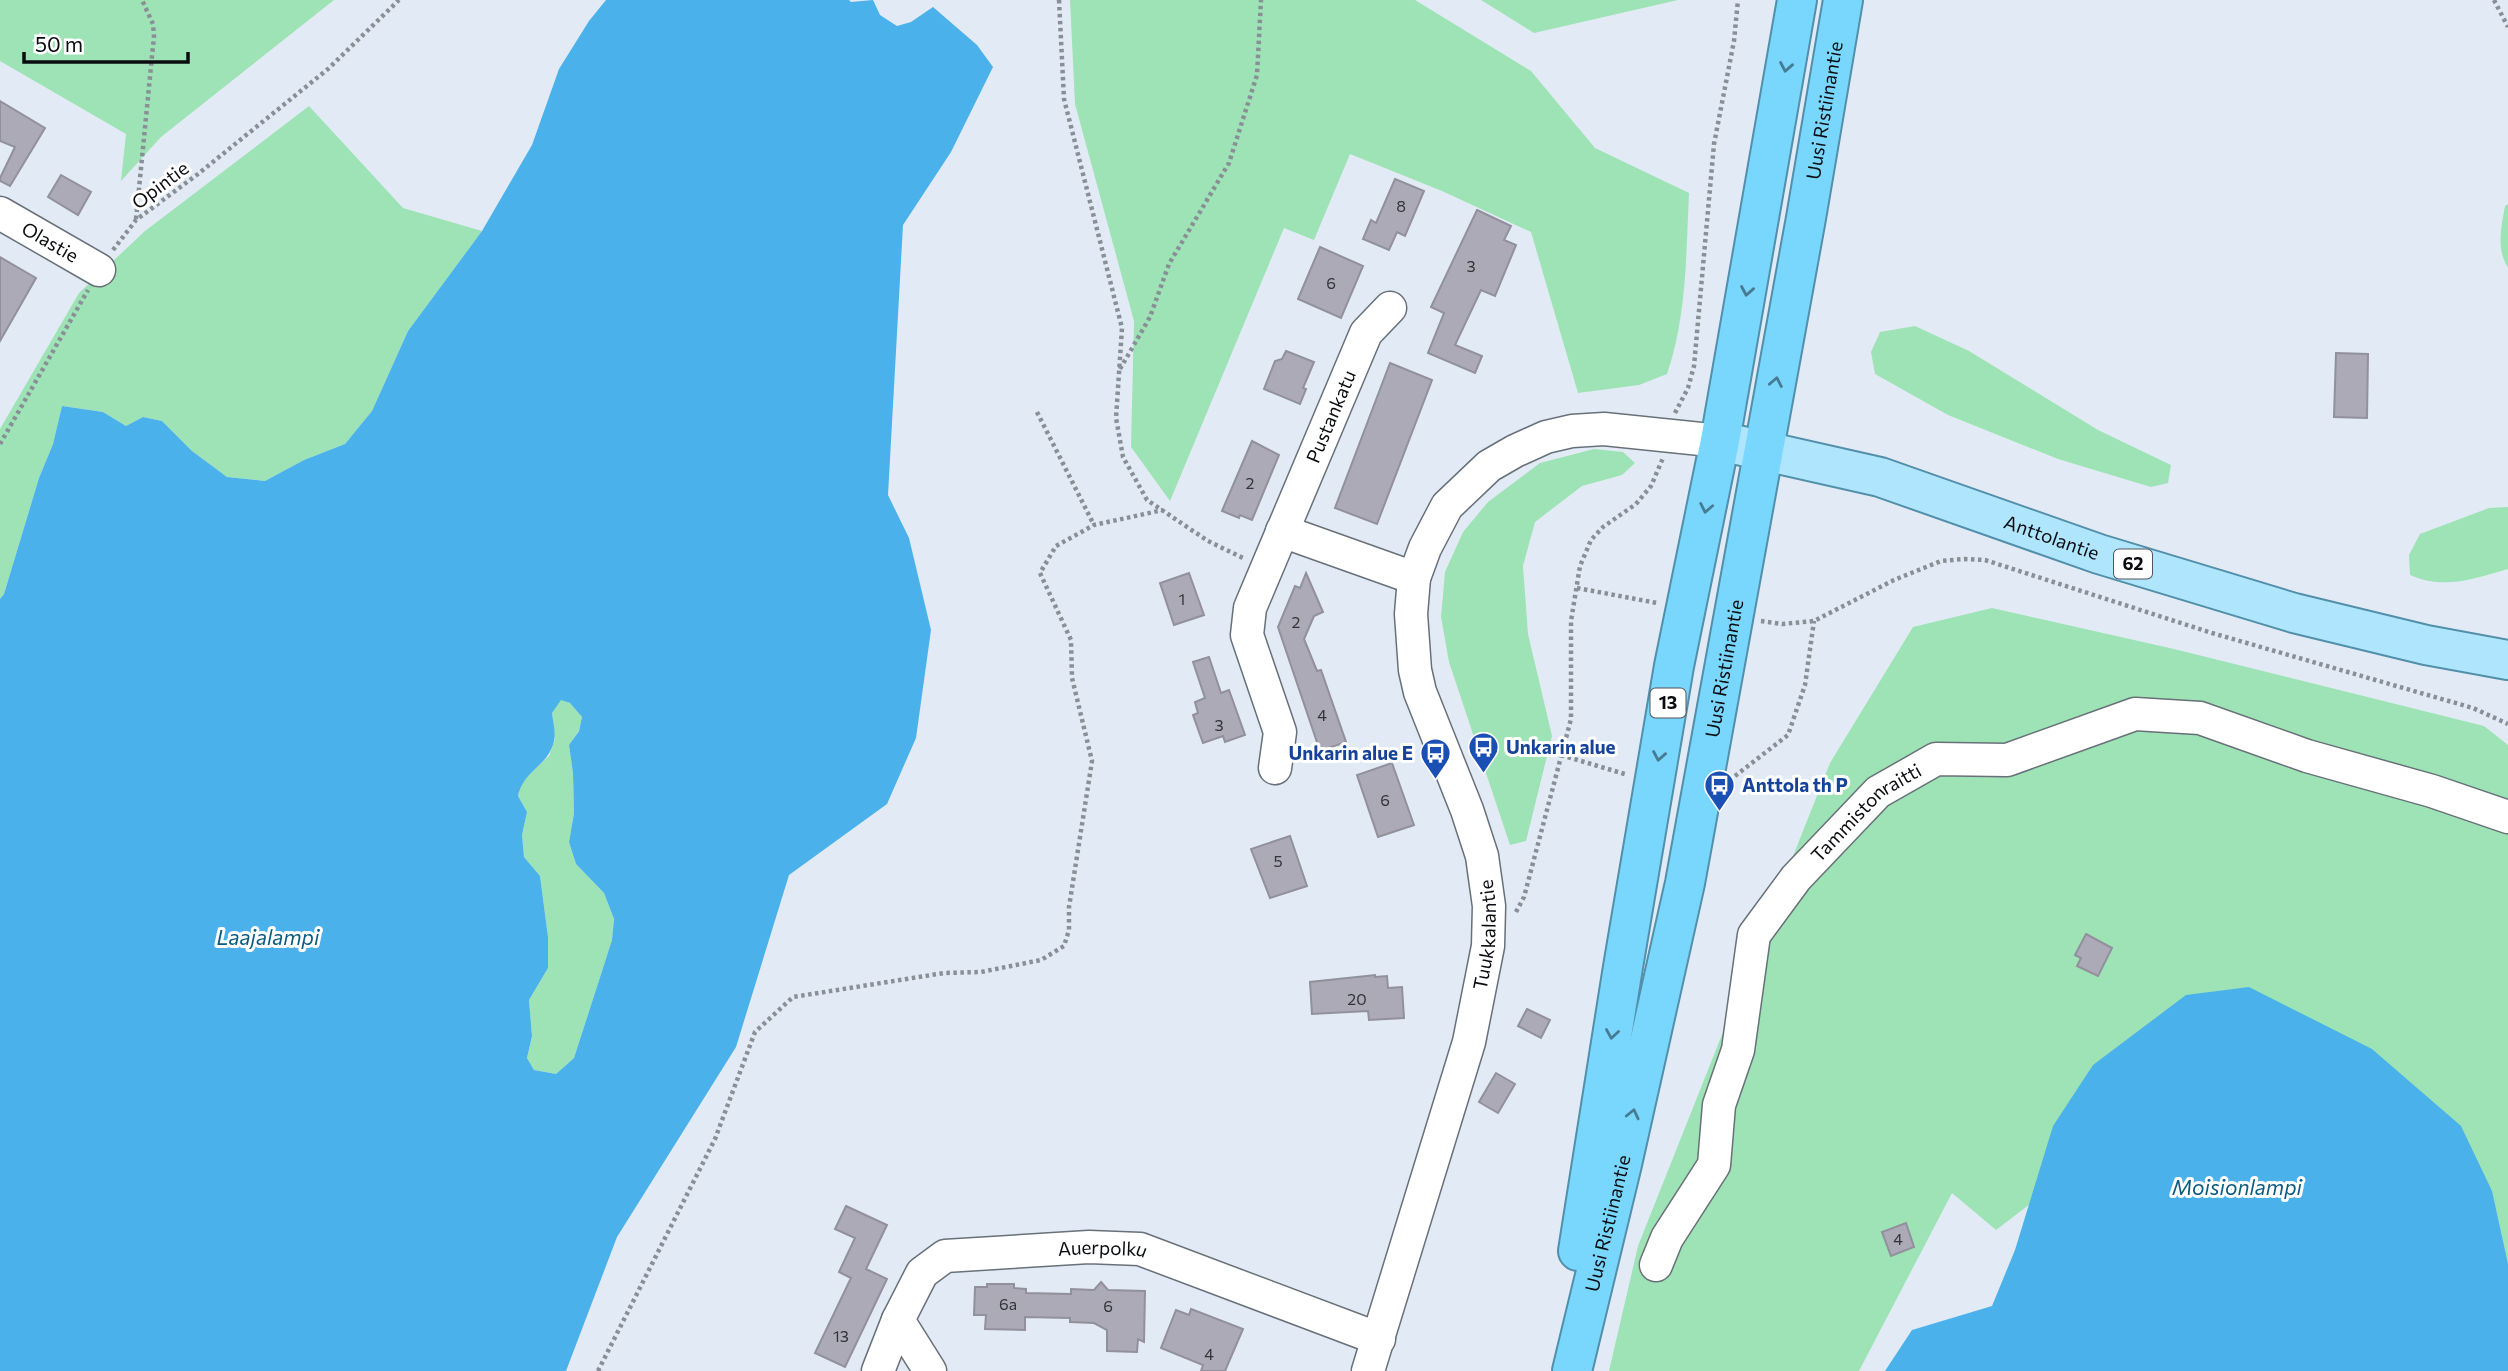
<svg xmlns="http://www.w3.org/2000/svg" width="2508" height="1371" font-family="Commissioner,sans-serif">
	<rect width="100%" height="100%" fill="#e2ebf5"/>
	<g fill="#9de3b5">
		<polygon points="0,0 334,0 161,137 121,181 126,134 0,61"/>
		<path d="M1070,0H1415L1531,71L1595,148L1689,193C1686,254 1687,316 1667,374L1639,385L1578,393L1531,232L1442,191L1350,154L1314,240L1284,228L1170,501L1131,447L1134,321L1075,104Z"/>
		<polygon points="1481,0 1678,0 1534,33"/>
		<polygon points="309,106 403,208 482,231 408,331 372,411 345,444 304,460 265,481 227,477 192,451 162,421 143,417 126,426 103,412 62,406 53,444 39,478 4,594 0,599 0,429 79,293 145,231"/>
		<path d="M2508,204V268C2496,248 2501,228 2505,206Z"/>
		<polygon points="1915,326 1969,351 2098,430 2171,465 2168,483 2151,487 2058,459 1948,415 1875,374 1871,352 1880,332"/>
		<polygon points="1594,449 1623,452 1635,463 1622,475 1582,486 1535,522 1523,566 1528,634 1552,736 1526,841 1510,845 1449,662 1441,617 1445,572 1463,532 1488,502 1540,463"/>
		<path d="M2508,507V569C2473,579 2445,590 2410,575L2409,555L2420,534L2489,508Z"/>
		<polygon points="1992,608 2174,649 2484,726 2508,745 2508,1338 2043,1194 1996,1230 1952,1193 1859,1371 1609,1371 1638,1246 1830,763 1913,627"/>
		<polygon points="560,699 570,703 582,717 579,730 569,745 573,773 574,813 569,842 576,864 604,893 614,919 612,940 574,1058 556,1074 534,1070 527,1058 532,1036 529,1000 548,968 548,937 540,876 524,857 522,835 527,812 518,796 521,782 549,756 555,739 552,713"/>
	</g>
	<g fill="#4ab1ea" fill-rule="evenodd">
		<path d="M606,0H849L851,2L873,0L880,15L897,26L911,22L933,7L977,45L993,67L951,152L903,225L888,495L909,538L931,630L916,738L887,804L789,875L736,1047L617,1237L566,1371H0V599L4,594L39,478L53,444L62,406L103,412L126,426L143,417L162,421L192,451L227,477L265,481L304,460L345,444L372,411L408,331L482,231L532,145L559,69L589,21ZM561,700L570,703L582,717L579,731L569,745L573,773L574,813L569,842L576,864L604,893L614,919L612,940L574,1058L556,1074L534,1070L527,1058L532,1036L529,1000L548,968V937L540,876L524,857L522,835L527,812L518,796C524,769 548,767 554,741C556,733 553,722 552,713Z"/>
		<polygon points="2249,987 2372,1049 2461,1126 2492,1191 2508,1264 2508,1371 1885,1371 1912,1330 1992,1306 2015,1250 2053,1126 2093,1065 2186,995"/>
	</g>
	<g fill="#abaab6" stroke="#91909c" stroke-width="2">
		<polygon points="0,101 45,128 10,186 0,181 0,178 15,147 0,141"/>
		<polygon points="61,175 91,192 78,215 48,197"/>
		<polygon points="1395,179 1424,191 1405,236 1397,232 1389,250 1363,239 1371,220 1376,223"/>
		<polygon points="1477,210 1511,226 1504,240 1516,245 1495,296 1481,290 1455,345 1482,356 1475,373 1428,353 1444,313 1431,307"/>
		<polygon points="1320,247 1363,266 1341,318 1298,299"/>
		<polygon points="0,257 36,278 0,341"/>
		<polygon points="1286,351 1314,362 1303,388 1306,389 1300,404 1264,389 1275,361 1282,359"/>
		<polygon points="2336,353 2368,354 2367,418 2334,417"/>
		<polygon points="1390,363 1432,380 1377,524 1335,508"/>
		<polygon points="1252,441 1279,455 1252,520 1240,515 1239,518 1222,511"/>
		<polygon points="1189,573 1204,615 1174,625 1160,583"/>
		<polygon points="1306,573 1323,612 1314,616 1304,639 1317,671 1321,670 1346,742 1320,751 1278,627 1295,586 1300,588"/>
		<polygon points="1209,657 1221,693 1229,690 1245,735 1225,742 1223,736 1203,743 1193,715 1198,713 1195,702 1205,698 1193,662"/>
		<polygon points="1392,763 1414,825 1378,837 1357,775"/>
		<polygon points="1290,836 1307,886 1270,898 1251,849"/>
		<polygon points="2086,934 2112,948 2098,976 2077,966 2081,958 2075,955"/>
		<polygon points="1375,975 1375,977 1387,976 1388,988 1402,987 1404,1018 1369,1020 1368,1011 1312,1014 1310,982"/>
		<polygon points="1527,1009 1550,1020 1541,1038 1518,1026"/>
		<polygon points="1496,1073 1515,1084 1498,1113 1479,1102"/>
		<polygon points="846,1206 887,1225 866,1269 887,1279 845,1367 815,1353 851,1278 839,1272 855,1238 835,1229"/>
		<polygon points="1906,1223 1914,1247 1891,1256 1882,1232"/>
		<polygon points="1101,1282 1108,1290 1145,1291 1144,1342 1138,1339 1137,1352 1107,1351 1107,1330 1094,1323 1070,1322 1070,1318 1025,1317 1025,1330 985,1329 986,1315 974,1315 975,1287 987,1287 987,1284 1014,1284 1014,1288 1026,1289 1026,1293 1071,1294 1071,1289 1094,1290"/>
		<polygon points="1191,1309 1243,1329 1225,1371 1201,1371 1203,1365 1161,1348 1176,1310 1189,1315"/>
	</g>
	<g fill="none" stroke-linecap="round" stroke-linejoin="round">
		<defs>
			<g id="minor">
				<path id="s1" d="M0,213L99,270"/>
				<polyline points="1282,531 1414,578"/>
				<path id="s2" d="M1275,768L1280,732L1247,635L1250,608L1366,333L1390,308"/>
				<path id="s3" d="M1656,1265L1667,1238L1714,1165L1719,1105L1738,1050L1754,935L1796,878L1878,792L1936,759L2007,760L2135,714L2200,718L2307,756L2432,791L2508,817"/>
				<polyline points="898,1320 930,1371"/>
				<path id="s4" d="M878,1371L898,1320L922,1273L945,1256L1089,1247L1140,1249L1379,1339"/>
				<path id="s5" d="M1368,1371L1469,1042L1488,946L1489,906L1482,856L1467,810L1420,692L1415,670L1411,614L1414,578L1425,548L1447,506L1489,466L1515,451L1546,437L1572,431L1604,429L1720,441"/>
			</g>
			<g id="major">
				<path id="s6" d="M1720,441L1880,477L2099,554L2294,613L2426,645L2508,660"/>
			</g>
			<g id="highway">
				<polyline points="1578,1251 1623,967 1674,666 1720,441 1797,0"/>
				<path id="s7" d="M1572,1371L1622,1164L1685,883L1806,218L1843,0"/>
			</g>
		</defs>
		<use href="#minor" stroke="#687079" stroke-width="35"/>
		<use href="#major" stroke="#528faa" stroke-width="42"/>
		<use href="#highway" stroke="#528faa" stroke-width="42"/>
		<g stroke="#898f97" stroke-width="4.5" stroke-dasharray="3.5 3.5" stroke-linecap="butt">
			<polyline points="1059,0 1064,99 1122,328 1116,418 1123,457 1147,500 1208,541 1245,559"/>
			<polyline points="2494,0 2508,27"/>
			<polyline points="136,219 154,36 153,24 142,0"/>
			<polyline points="113,250 136,220 198,174 328,69 399,0"/>
			<polyline points="1120,369 1150,317 1169,264 1229,163 1257,75 1261,0"/>
			<polyline points="1037,412 1094,525"/>
			<polyline points="1675,413 1688,388 1694,366 1714,144 1734,41 1738,0"/>
			<polyline points="0,444 88,290"/>
			<polyline points="1577,588 1657,603"/>
			<polyline points="1761,621 1782,624 1814,621 1894,580 1941,561 1964,559 1985,560 2212,633 2473,708 2508,724"/>
			<polyline points="1561,755 1628,775"/>
			<polyline points="1735,776 1788,735 1805,685 1814,621"/>
			<polyline points="1516,912 1524,897 1571,719 1571,621 1580,566 1591,540 1603,527 1636,504 1651,486 1663,458"/>
			<polyline points="598,1371 715,1139 755,1032 793,997 944,973 981,972 1041,960 1064,946 1069,930 1069,907 1092,761 1072,678 1071,640 1040,573 1056,546 1094,525 1163,510"/>
		</g>
		<use href="#minor" stroke="#fff" stroke-width="32"/>
		<use href="#major" stroke="#afe6fe" stroke-width="38"/>
		<use href="#highway" stroke="#79d6fd" stroke-width="38"/>
	</g>
	<defs><path id="oneway-chevron" d="M-2-3.5L2.5 0L-2 3.5" fill="none" stroke-width="1.6" stroke-linecap="round" stroke-linejoin="round" transform="scale(1.75)"/></defs>
	<g stroke="#477b92">
		<use href="#oneway-chevron" transform="translate(1786 67) rotate(100)"/>
		<use href="#oneway-chevron" transform="translate(1747 291) rotate(100)"/>
		<use href="#oneway-chevron" transform="translate(1776 382) rotate(-79)"/>
		<use href="#oneway-chevron" transform="translate(1706 508) rotate(101)"/>
		<use href="#oneway-chevron" transform="translate(1659 756) rotate(100)"/>
		<use href="#oneway-chevron" transform="translate(1612 1034) rotate(99)"/>
		<use href="#oneway-chevron" transform="translate(1633 1114) rotate(-77)"/>
	</g>
	<defs>
		<symbol id="bus-pin" viewBox="-11 -11 22 30"><path d="M0 17L-7.5 6A9.5 9.5 0 1 1 7.5 6Z" fill="#1a4fb4" stroke="#fff"/><path d="M-5-6H5V4H4V6H2V4H-2V6H-4V4H-5ZM-3.5-4V0h7V-4ZM-3.5 1.2v1.5H-2V1.2ZM2 1.2v1.5H3.5V1.2Z" fill="#fff"/></symbol>
	</defs>
	<g fill-rule="evenodd">
		<use href="#bus-pin" x="1466" y="730" width="35" height="47"/>
		<use href="#bus-pin" x="1418" y="736" width="35" height="47"/>
		<use href="#bus-pin" x="1702" y="768" width="35" height="47"/>
	</g>
	<g text-anchor="middle" stroke-width="6" stroke-linejoin="round" paint-order="stroke">
		<g font-size="16" fill="#32343a">
			<text x="1401" y="212">8</text>
			<text x="1471" y="272">3</text>
			<text x="1331" y="289">6</text>
			<text x="1250" y="489">2</text>
			<text x="1182" y="605">1</text>
			<text x="1296" y="628">2</text>
			<text x="1322" y="721">4</text>
			<text x="1219" y="731">3</text>
			<text x="1385" y="806">6</text>
			<text x="1278" y="867">5</text>
			<text x="1357" y="1005">20</text>
			<text x="1898" y="1245">4</text>
			<text x="1008" y="1310">6a</text>
			<text x="1108" y="1312">6</text>
			<text x="841" y="1342">13</text>
			<text x="1209" y="1360">4</text>
		</g>
		<g fill="#fff" stroke="#545558" stroke-width="2">
			<rect x="2114" y="549.5" width="38" height="29" rx="5"/>
			<rect x="1650.5" y="688.5" width="35" height="29" rx="5"/>
		</g>
		<g font-size="18" font-weight="bold" fill="#0a0c10">
			<text x="2133" y="570">62</text>
			<text x="1668" y="709">13</text>
		</g>
		<g font-size="19" fill="#0a0c10" stroke="#fff">
			<text dy="7" stroke="none"><textPath href="#s7" startOffset="1286">Uusi Ristiinantie</textPath></text>
			<text transform="translate(160 185) rotate(-37)" y="7">Opintie</text>
			<text dy="7" stroke="none"><textPath href="#s1" startOffset="58">Olastie</textPath></text>
			<text dy="7" stroke="none"><textPath href="#s2" startOffset="374">Pustankatu</textPath></text>
			<text dy="7" stroke="none"><textPath href="#s6" startOffset="346">Anttolantie</textPath></text>
			<text dy="7" stroke="none"><textPath href="#s7" startOffset="719">Uusi Ristiinantie</textPath></text>
			<text dy="7" stroke="none"><textPath href="#s3" startOffset="518">Tammistonraitti</textPath></text>
			<text dy="7" stroke="none"><textPath href="#s5" startOffset="453">Tuukkalantie</textPath></text>
			<text dy="7" stroke="none"><textPath href="#s7" startOffset="152">Uusi Ristiinantie</textPath></text>
			<text dy="7" stroke="none"><textPath href="#s4" startOffset="294">Auerpolku</textPath></text>
		</g>
		<g font-size="19" font-weight="bold" fill="#164399" stroke="#fff" text-anchor="start">
			<text x="1506" y="754">Unkarin alue</text>
			<text x="1413" y="760" text-anchor="end">Unkarin alue E</text>
			<text x="1742" y="792">Anttola th P</text>
		</g>
		<g font-size="21" font-style="italic" fill="#0a5b81" stroke="#fff">
			<text x="268" y="945">Laajalampi</text>
			<text x="2237" y="1195">Moisionlampi</text>
		</g>
	</g>
	<path d="M24 52v10h164v-10" fill="none" stroke="#0a0c10" stroke-width="3.5"/>
	<text x="35" y="52" font-size="21" fill="#0a0c10" stroke="#ffffff" stroke-width="5" paint-order="stroke">50 m</text>
</svg>
